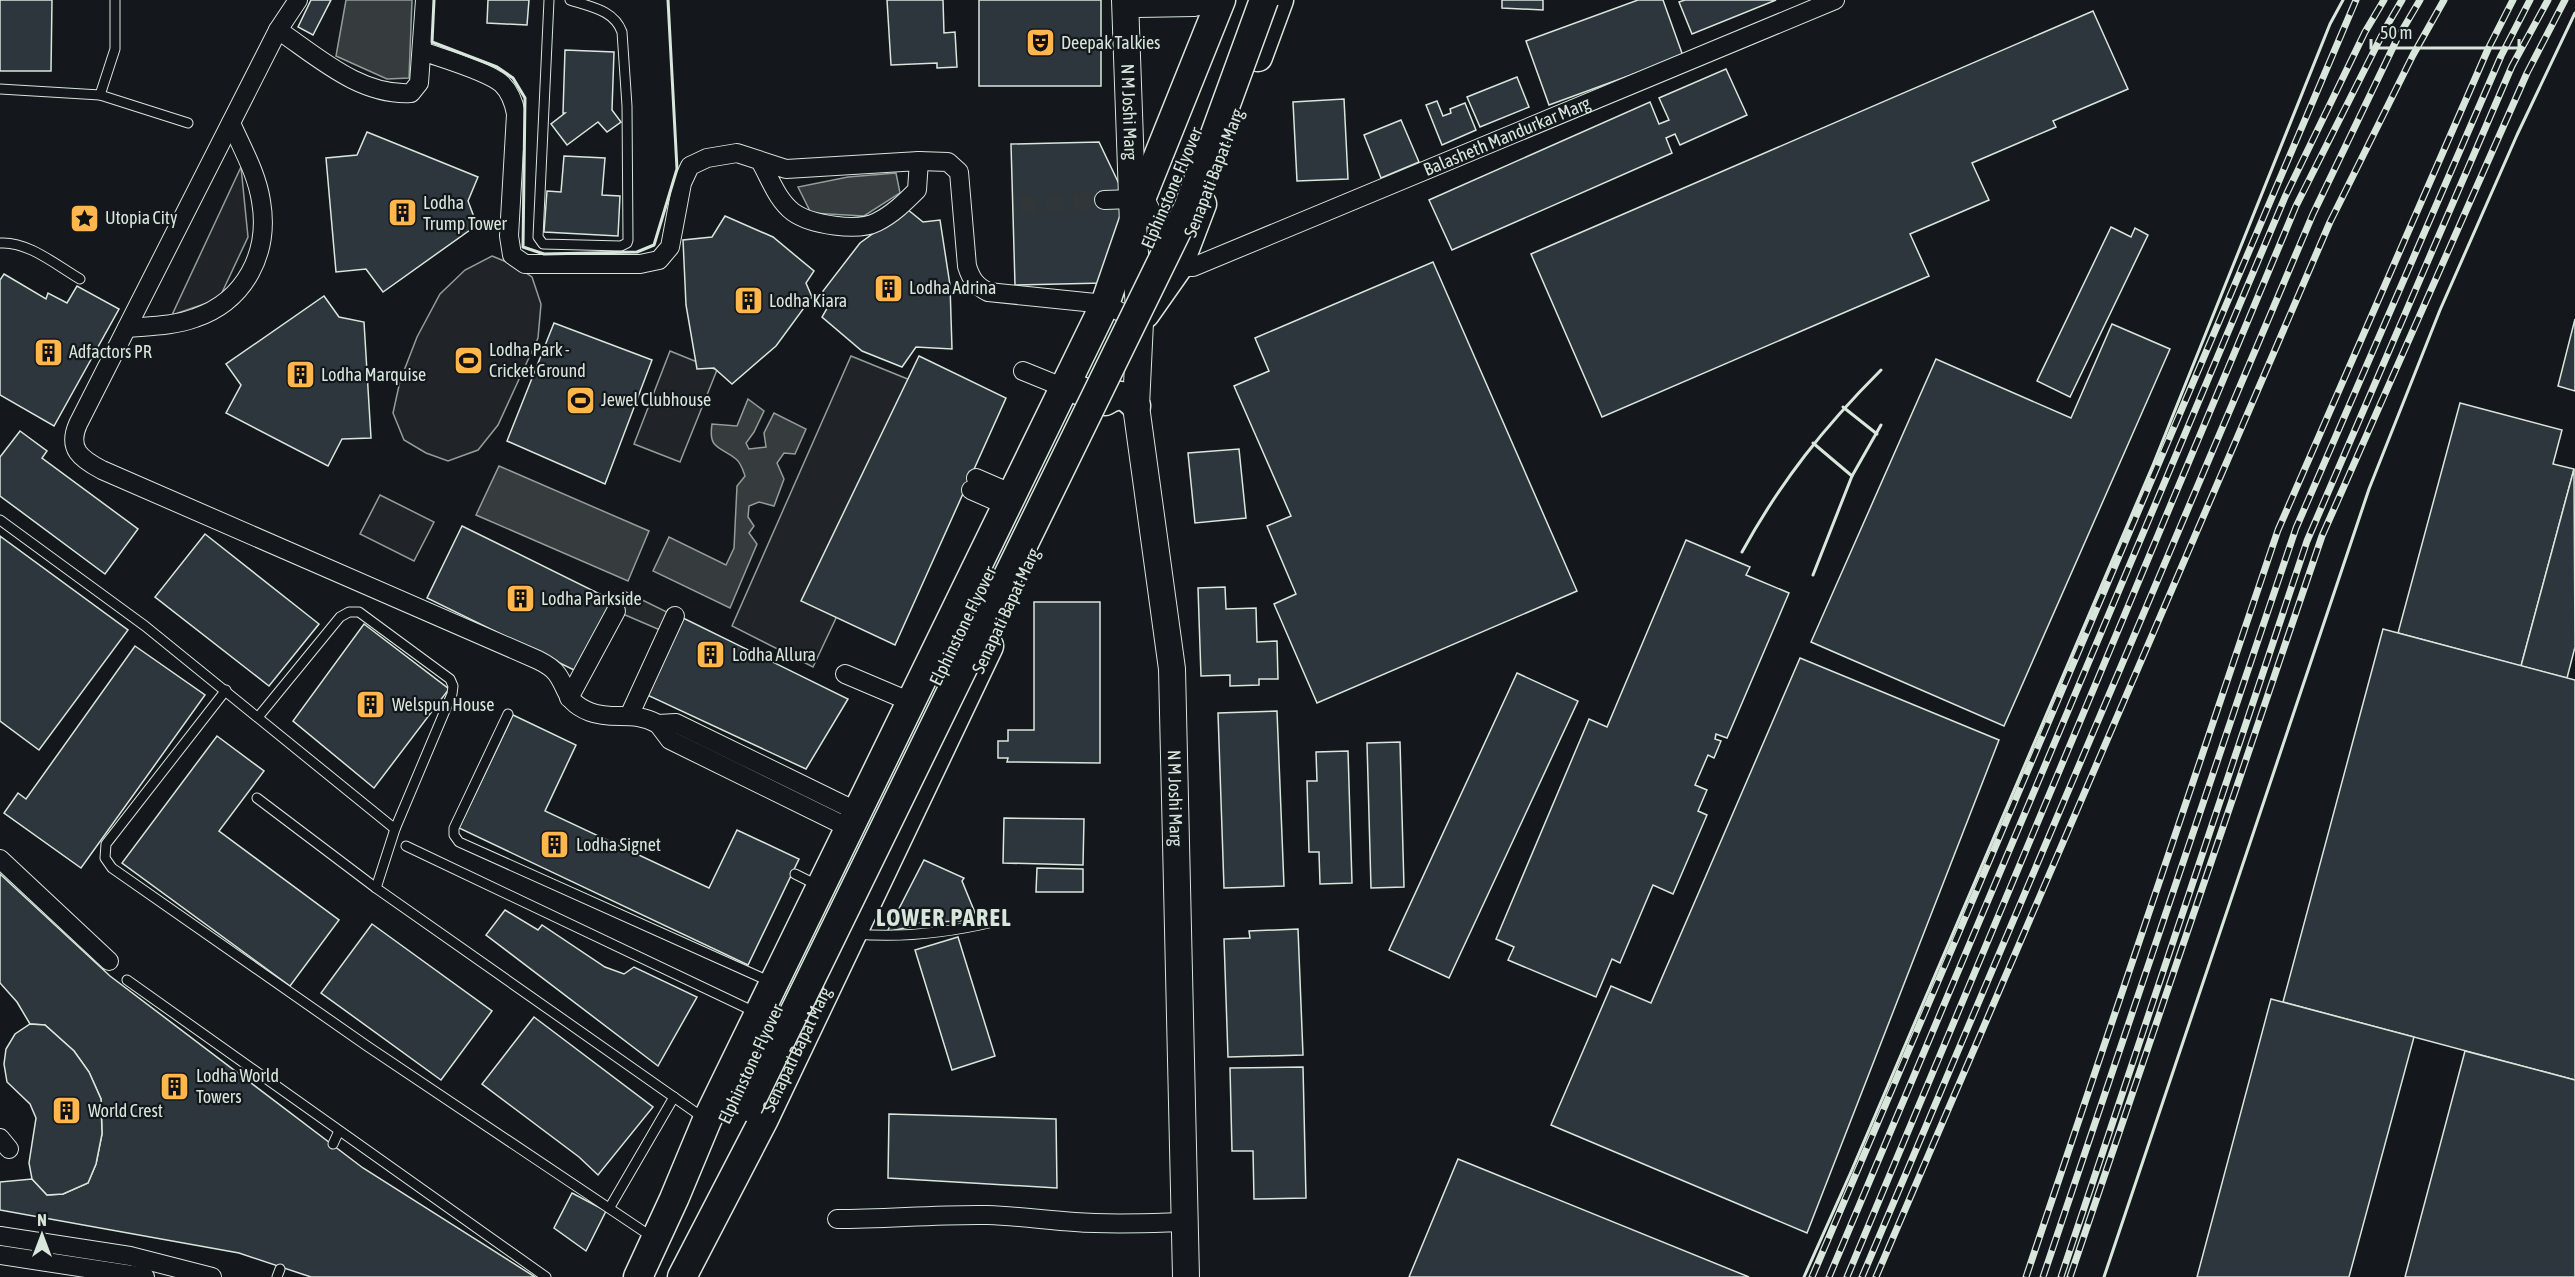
<svg xmlns="http://www.w3.org/2000/svg" width="2575" height="1277" font-family="'Asap Condensed',sans-serif">
	<rect width="100%" height="100%" fill="#14181c"/>
	<g fill="#202428" stroke="#939e99" stroke-width="1.5">
		<polygon points="241,167 248,237 219,299 172,315"/>
		<polygon points="492,256 514,265 532,277 541,304 538,338 498,425 478,450 448,461 426,453 404,440 393,413 400,381 417,337 440,294 465,270"/>
		<polygon points="670,351 717,370 680,462 634,444"/>
		<polygon points="851,356 942,393 813,667 732,626"/>
		<polygon points="380,495 434,522 414,561 360,534"/>
	</g>
	<polygon fill="#24282b" stroke="#939e99" stroke-width="1.5" points="624,591 675,616 667,633 616,611"/>
	<g fill="#363b3e" stroke="#939e99" stroke-width="1.5">
		<polygon points="346,0 412,0 409,78 387,79 336,56"/>
		<polygon points="896,173 900,193 864,216 811,213 798,187 848,177"/>
		<path d="M748,399L764,411L754,432L746,443L749,449L766,447L764,433L774,413L806,429L795,454L784,453L777,463L784,479L774,506L759,502L749,506L748,517L754,526L749,533L757,544L730,608L653,571L669,537L726,565L734,548L737,486L745,476C743,470 741,463 736,459C720,446 708,450 712,424L737,426Z"/>
		<polygon points="499,466 649,531 628,581 476,515"/>
	</g>
	<g fill="#2c363c" stroke="#d8e6dc" stroke-width="1.5">
		<polygon points="0,0 52,0 51,71 0,71"/>
		<polygon points="311,0 331,0 313,35 298,27"/>
		<polygon points="488,0 529,0 527,25 487,23"/>
		<polygon points="887,0 943,0 944,33 955,32 957,67 937,68 937,63 891,65"/>
		<rect x="979" y="0" width="122" height="86"/>
		<polygon points="1502,0 1543,0 1543,10 1502,8"/>
		<polygon points="1638,0 1663,0 1683,56 1549,105 1526,41"/>
		<polygon points="1685,0 1776,0 1692,34 1679,2"/>
		<polygon points="2093,11 2128,89 2053,121 2056,127 1972,163 1989,200 1910,234 1929,276 1602,417 1531,254"/>
		<polygon points="565,50 614,52 612,110 621,122 607,132 598,122 567,145 551,124 565,113 563,113"/>
		<polygon points="1726,69 1747,115 1680,145 1675,134 1666,138 1672,153 1452,250 1429,200 1650,102 1659,124 1669,120 1659,98"/>
		<polygon points="1517,77 1529,107 1480,127 1467,97"/>
		<polygon points="1344,99 1348,179 1297,181 1293,102"/>
		<polygon points="1437,101 1443,116 1451,113 1450,109 1465,103 1476,130 1442,145 1426,105"/>
		<polygon points="1401,120 1419,162 1381,178 1364,135"/>
		<polygon points="367,132 478,177 468,201 477,225 383,292 366,269 336,272 326,158 357,155"/>
		<polygon points="1099,142 1132,211 1103,283 1015,285 1011,144"/>
		<polygon points="564,156 605,158 602,195 620,196 618,236 544,232 547,191 561,192"/>
		<polygon points="907,209 923,222 940,220 950,285 952,349 916,347 902,367 862,351 822,317 829,305 823,291 860,243"/>
		<polygon points="725,216 773,237 814,271 806,283 812,297 776,346 732,384 714,368 697,369 686,305 683,240 712,237"/>
		<polygon points="2111,227 2131,237 2135,228 2148,235 2070,397 2037,381"/>
		<polygon points="1433,262 1577,591 1317,703 1274,604 1296,594 1267,526 1291,516 1234,386 1269,371 1255,338"/>
		<polygon points="4,274 46,299 48,293 67,303 77,286 119,309 54,426 0,395 0,280"/>
		<polygon points="324,296 339,317 364,322 371,438 342,439 328,466 226,413 241,385 226,364"/>
		<polygon points="2575,319 2575,391 2558,386"/>
		<polygon points="554,323 652,360 605,484 507,441"/>
		<polygon points="2112,324 2170,349 2004,726 1811,642 1936,359 2071,418"/>
		<polygon points="919,356 1006,398 895,645 801,601"/>
		<polygon points="2460,403 2562,430 2553,464 2574,469 2521,666 2398,633"/>
		<polygon points="20,431 47,451 42,458 138,529 105,574 0,496 0,457"/>
		<polygon points="1239,449 1246,518 1195,523 1188,453"/>
		<polygon points="2574,469 2575,647 2567,678 2521,666"/>
		<polygon points="462,526 614,601 578,672 427,598"/>
		<polygon points="205,534 319,624 269,686 155,597"/>
		<polygon points="0,536 128,630 39,750 0,721"/>
		<polygon points="1686,540 1750,567 1746,575 1789,593 1727,738 1716,734 1715,739 1721,741 1714,758 1708,755 1695,785 1707,790 1698,811 1707,815 1673,894 1653,885 1620,963 1612,959 1596,997 1508,960 1514,947 1496,939 1589,719 1607,727"/>
		<polygon points="1225,587 1226,609 1256,608 1257,642 1277,641 1278,679 1259,679 1259,685 1230,686 1230,675 1201,676 1198,588"/>
		<polygon points="1034,602 1100,602 1100,763 1007,762 1008,758 998,758 998,741 1008,741 1008,730 1034,730"/>
		<polygon points="681,617 848,699 806,769 645,694"/>
		<polygon points="364,624 449,689 374,788 293,721"/>
		<polygon points="2383,629 2575,680 2575,1080 2283,1002"/>
		<polygon points="135,646 205,695 81,868 4,813 18,793 26,799"/>
		<polygon points="1800,658 1999,740 1807,1233 1551,1125 1611,986 1651,1003"/>
		<polygon points="1517,673 1578,701 1449,978 1389,950"/>
		<polygon points="1277,711 1284,886 1224,888 1218,713"/>
		<polygon points="513,715 576,745 545,811 709,888 737,830 799,859 748,965 459,828"/>
		<polygon points="217,736 264,771 219,831 339,920 290,986 122,863"/>
		<polygon points="1400,742 1404,887 1371,888 1367,743"/>
		<polygon points="1348,751 1352,883 1320,884 1319,852 1309,852 1307,781 1317,781 1316,752"/>
		<polygon points="1004,818 1084,819 1083,865 1003,863"/>
		<polygon points="924,860 964,878 962,881 978,920 914,923 913,926 887,932"/>
		<polygon points="1037,868 1083,869 1083,892 1036,892"/>
		<polygon points="0,874 110,976 363,1168 535,1277 311,1277 239,1253 0,1210 0,1182 32,1179 47,1195 63,1194 88,1183 96,1164 102,1134 101,1099 89,1072 74,1051 45,1025 30,1024 17,1002 0,983"/>
		<polygon points="505,910 538,930 542,925 605,967 624,974 634,967 697,997 658,1066 486,935"/>
		<polygon points="372,924 492,1011 441,1080 321,993"/>
		<polygon points="1298,929 1303,1055 1228,1057 1224,939 1250,938 1249,931"/>
		<polygon points="958,937 995,1056 952,1070 915,950"/>
		<polygon points="2271,999 2414,1037 2349,1277 2197,1277"/>
		<polygon points="534,1017 653,1107 598,1175 579,1157 482,1084"/>
		<polygon points="30,1024 45,1025 74,1051 89,1072 101,1099 102,1134 96,1164 88,1183 63,1194 47,1195 32,1179 29,1163 36,1118 30,1104 7,1082 4,1064 6,1049 15,1034"/>
		<polygon points="2465,1051 2575,1080 2575,1277 2405,1277"/>
		<polygon points="1303,1067 1306,1198 1254,1199 1253,1151 1232,1151 1230,1068"/>
		<polygon points="889,1114 1056,1119 1057,1188 888,1178"/>
		<polygon points="1458,1159 1749,1277 1409,1277"/>
		<polygon points="572,1193 606,1211 586,1251 554,1228"/>
	</g>
	<g fill="none" stroke-linecap="round" stroke-linejoin="round">
		<polyline stroke="#313739" stroke-width="18" stroke-dasharray="18 9" stroke-linecap="butt" points="1019,205 1104,200"/>
		<defs>
			<g id="service">
				<path d="M549,0L538,237L543,244L621,246L627,243L628,240L627,106L622,32C614,10 591,7 570,0"/>
				<polyline points="0,89 100,95 188,123"/>
				<polyline points="100,95 115,49 115,0"/>
				<path d="M0,243C28,241 56,265 80,279"/>
				<polyline points="0,520 145,626 395,829"/>
				<polyline points="226,690 106,844 105,858 112,868 367,1046 652,1237"/>
				<polyline points="508,714 454,828 454,835 459,842 771,982"/>
				<polyline points="259,716 340,617 349,612 359,612 450,679 453,686 452,694 395,829 376,888 705,1119"/>
				<polyline points="257,798 376,888"/>
				<polyline points="406,846 757,1013"/>
				<polyline points="795,874 817,885"/>
				<path d="M855,934C902,938 947,933 993,922"/>
				<polyline points="127,980 546,1277"/>
				<polyline points="333,1144 339,1131"/>
				<polyline points="610,1207 674,1097"/>
				<polyline points="277,1277 280,1269"/>
			</g>
			<g id="minor">
				<path d="M298,0L278,30L78,424C67,449 81,459 102,470L538,660C544,663 553,668 557,674C569,691 565,702 590,712C614,721 633,710 658,724"/>
				<polyline points="1138,8 1194,7 1198,6 1199,0"/>
				<path d="M278,30C318,57 360,96 411,93L419,83L425,0"/>
				<path d="M422,51C441,58 488,71 502,84C510,92 514,103 516,114L509,236L512,255L525,264H640L659,260L670,247L682,183L690,166L707,158L737,153L786,169L919,161L917,190C905,202 893,214 877,222C858,232 811,225 793,212C777,200 770,178 760,161"/>
				<path d="M919,161L948,162L959,172L967,266C971,279 976,286 988,292L1105,304L1140,322"/>
				<path id="s1" d="M1143,194L1178,267H1193L1835,0"/>
				<polyline points="1104,200 1132,199"/>
				<path d="M127,328C149,326 174,326 195,318C245,301 270,253 261,201C257,174 242,148 231,123"/>
				<polyline points="1023,371 1055,384 1065,385"/>
				<polyline points="976,478 1013,494"/>
				<polyline points="971,490 1007,506"/>
				<polyline points="845,674 911,702"/>
				<polyline points="569,698 616,611"/>
				<polyline points="629,716 675,616"/>
				<polyline points="849,828 670,740 658,724 676,723 858,812"/>
				<polyline points="0,859 109,961"/>
				<polyline points="0,1138 9,1149"/>
				<path d="M837,1219C887,1219 938,1214 988,1215C1017,1216 1046,1220 1075,1222C1112,1225 1149,1223 1185,1222"/>
				<polyline points="0,1236 130,1256 212,1277"/>
				<polyline points="0,1255 145,1277"/>
			</g>
			<g id="secondary">
				<path id="s2" d="M1125,0L1133,225L1140,322L1136,406L1172,669L1186,1277"/>
			</g>
			<g id="primary">
				<polyline points="1258,57 1279,0"/>
				<polyline points="1145,314 1178,267 1202,204"/>
				<path d="M1076,389L1105,401C1119,393 1125,394 1136,406"/>
				<polyline points="638,1277 674,1199 707,1120 1105,304 1143,194 1221,0"/>
				<path id="s3" d="M682,1277L764,1119L989,646"/>
			</g>
		</defs>
		<use href="#service" stroke="#d8e6dc" stroke-width="11"/>
		<use href="#minor" stroke="#d8e6dc" stroke-width="20"/>
		<use href="#secondary" stroke="#d8e6dc" stroke-width="28"/>
		<use href="#primary" stroke="#d8e6dc" stroke-width="31"/>
		<use href="#service" stroke="#14181c" stroke-width="9"/>
		<use href="#minor" stroke="#14181c" stroke-width="18"/>
		<use href="#secondary" stroke="#14181c" stroke-width="26"/>
		<use href="#primary" stroke="#14181c" stroke-width="28"/>
		<defs>
			<g id="rail">
				<polyline points="1812,1277 2356,0"/>
				<polyline points="1829,1277 2285,197 2365,32 2384,0"/>
				<polyline points="1847,1277 2296,206 2385,29 2402,0"/>
				<polyline points="1862,1277 2313,214 2397,39 2420,0"/>
				<polyline points="1876,1277 2330,222 2413,55 2444,0"/>
				<polyline points="2026,1277 2278,530 2488,49 2513,0"/>
				<polyline points="2043,1277 2296,528 2501,56 2530,0"/>
				<polyline points="2061,1277 2307,541 2512,66 2548,0"/>
				<polyline points="2070,1277 2322,536 2527,73 2565,0"/>
			</g>
		</defs>
		<use href="#rail" stroke="#d8e6dc" stroke-width="7"/>
		<use href="#rail" stroke="#14181c" stroke-width="4.5" stroke-dasharray="14" stroke-linecap="butt"/>
		<defs>
			<polyline id="primary-bridge" points="748,1107 1188,208 1264,0"/>
		</defs>
		<use href="#primary-bridge" stroke="#d8e6dc" stroke-width="31" stroke-linecap="butt"/>
		<use href="#primary-bridge" stroke="#14181c" stroke-width="28"/>
		<g stroke="#d8e6dc" stroke-width="3">
			<polyline points="434,0 432,42 497,67 513,78 525,98 523,247 544,254 637,252 654,245 677,169 668,0"/>
			<polyline points="1843,407 1877,434"/>
			<polyline points="1813,443 1852,476"/>
			<path d="M1742,552C1781,481 1824,427 1881,370"/>
			<polyline points="1813,575 1852,476 1881,425"/>
			<polyline points="1804,1277 1851,1172 2153,465 2330,24 2343,0"/>
			<polyline points="2104,1277 2369,489 2440,310 2517,135 2575,13"/>
		</g>
	</g>
	<defs>
		<symbol id="theatre-square" viewBox="-11 -11 22 22"><rect x="-9" y="-9" width="18" height="18" rx="4" fill="#ffb74d" stroke="#14181c"/><path d="M-5-5.5Q0-4 5-5.5V0Q5 5 0 6Q-5 5-5 0ZM-3.3-2.5H-1v1.5H-3.3ZM1-2.5H3.3v1.5H1ZM-2.8 1Q0 5.5 2.8 1Z" fill="#111"/></symbol>
		<symbol id="building-square" viewBox="-11 -11 22 22"><rect x="-9" y="-9" width="18" height="18" rx="4" fill="#ffb74d" stroke="#14181c"/><path d="M-4-6H4V6H1V3H-1V6H-4ZM-2.5-4.3h1.7v1.8h-1.7ZM.8-4.3h1.7v1.8H.8ZM-2.5-1h1.7V.8h-1.7ZM.8-1h1.7V.8H.8Z" fill="#111"/></symbol>
		<symbol id="sight-square" viewBox="-11 -11 22 22"><rect x="-9" y="-9" width="18" height="18" rx="4" fill="#ffb74d" stroke="#14181c"/><path d="M0-6L1.8-2.2L6-1.7L2.9 1.2L3.7 5.4L0 3.3L-3.7 5.4L-2.9 1.2L-6-1.7L-1.8-2.2Z" fill="#111"/></symbol>
		<symbol id="stadium-square" viewBox="-11 -11 22 22"><rect x="-9" y="-9" width="18" height="18" rx="4" fill="#ffb74d" stroke="#14181c"/><path d="M0-5a6.5 5 0 1 0 0 10a6.5 5 0 1 0 0-10ZM-3.5-1.8h7v3.6h-7Z" fill="#111"/></symbol>
	</defs>
	<g fill-rule="evenodd">
		<use href="#theatre-square" x="1024" y="26" width="33" height="33"/>
		<use href="#building-square" x="386" y="196" width="33" height="33"/>
		<use href="#sight-square" x="68" y="202" width="33" height="33"/>
		<use href="#building-square" x="872" y="272" width="33" height="33"/>
		<use href="#building-square" x="732" y="284" width="33" height="33"/>
		<use href="#building-square" x="32" y="336" width="33" height="33"/>
		<use href="#stadium-square" x="452" y="344" width="33" height="33"/>
		<use href="#building-square" x="284" y="358" width="33" height="33"/>
		<use href="#stadium-square" x="564" y="384" width="33" height="33"/>
		<use href="#building-square" x="504" y="582" width="33" height="33"/>
		<use href="#building-square" x="694" y="638" width="33" height="33"/>
		<use href="#building-square" x="354" y="688" width="33" height="33"/>
		<use href="#building-square" x="538" y="828" width="33" height="33"/>
		<use href="#building-square" x="158" y="1070" width="33" height="33"/>
		<use href="#building-square" x="50" y="1094" width="33" height="33"/>
	</g>
	<g text-anchor="middle" stroke-width="4.5" stroke-linejoin="round" paint-order="stroke">
		<g font-size="18" fill="#d8e6dc" stroke="#14181c" text-anchor="start">
			<text x="1061" y="49">Deepak Talkies</text>
			<text x="423" y="209">Lodha<tspan x="423" dy="21">Trump Tower</tspan></text>
			<text x="105" y="224">Utopia City</text>
			<text x="909" y="294">Lodha Adrina</text>
			<text x="769" y="307">Lodha Kiara</text>
			<text x="489" y="356">Lodha Park -<tspan x="489" dy="21">Cricket Ground</tspan></text>
			<text x="69" y="358">Adfactors PR</text>
			<text x="321" y="381">Lodha Marquise</text>
			<text x="601" y="406">Jewel Clubhouse</text>
			<text x="541" y="605">Lodha Parkside</text>
			<text x="732" y="661">Lodha Allura</text>
			<text x="392" y="711">Welspun House</text>
			<text x="576" y="851">Lodha Signet</text>
			<text x="196" y="1082">Lodha World<tspan x="196" dy="21">Towers</tspan></text>
			<text x="88" y="1117">World Crest</text>
		</g>
		<g font-size="18" fill="#d8e6dc" stroke="#14181c">
			<text dy="6" stroke="none"><textPath href="#s2" startOffset="112">N M Joshi Marg</textPath></text>
			<text dy="6" stroke="none"><textPath href="#s1" startOffset="436">Balasheth Mandurkar Marg</textPath></text>
			<text transform="translate(1214 173) rotate(-69)" y="6">Senapati Bapat Marg</text>
			<text transform="translate(1172 188) rotate(-67)" y="6">Elphinstone Flyover</text>
			<text transform="translate(1006 611) rotate(-65)" y="6">Senapati Bapat Marg</text>
			<text transform="translate(963 626) rotate(-64)" y="6">Elphinstone Flyover</text>
			<text dy="6" stroke="none"><textPath href="#s2" startOffset="801">N M Joshi Marg</textPath></text>
			<text dy="6" stroke="none"><textPath href="#s3" startOffset="255">Senapati Bapat Marg</textPath></text>
			<text transform="translate(751 1064) rotate(-65)" y="6">Elphinstone Flyover</text>
		</g>
		<g font-size="24" font-weight="bold" letter-spacing="1.5" fill="#d8e6dc" stroke="#14181c">
			<text x="944" y="926">LOWER PAREL</text>
		</g>
	</g>
	<g transform="translate(42 1235)" stroke="#14181c" stroke-width="4.5" paint-order="stroke">
	<path d="M0-4.5L10 22L0 15L-10 22Z" fill="#d8e6dc"/>
	<text y="-9" font-size="16" font-weight="bold" text-anchor="middle" fill="#d8e6dc">N</text>
	</g>
	<path d="M2371 39v9h148v-9" fill="none" stroke="#d8e6dc" stroke-width="3"/>
	<text x="2380" y="39" font-size="18" fill="#d8e6dc" stroke="#14181c" stroke-width="4.5" paint-order="stroke">50 m</text>
</svg>
